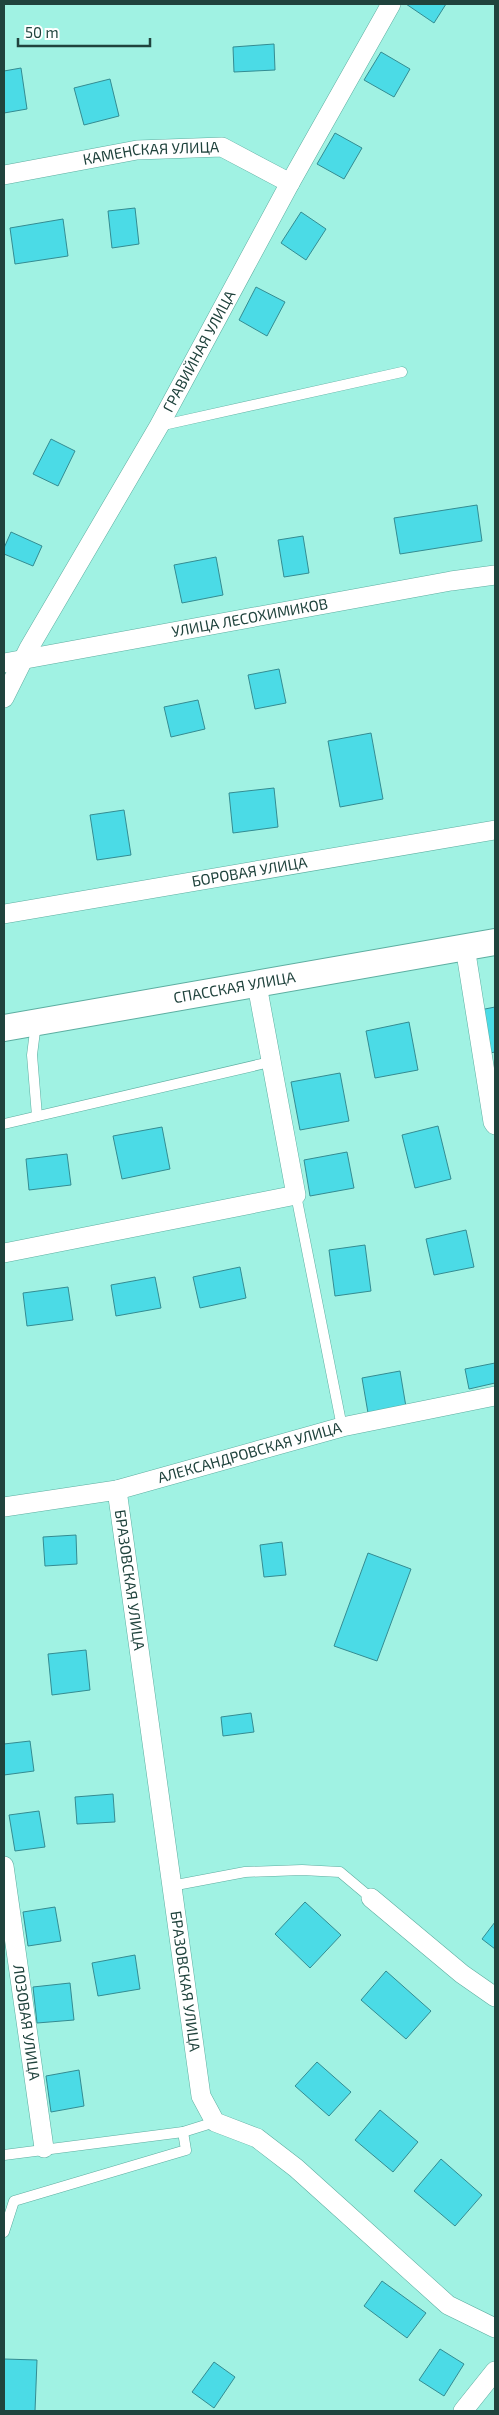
<svg xmlns="http://www.w3.org/2000/svg" width="499" height="2415" font-family="'Exo 2',sans-serif">
	<rect width="100%" height="100%" fill="#a0f2e3"/>
	<g fill="#4bdbe6" stroke="#348c92">
		<polygon points="406,4 446,4 434,23"/>
		<polygon points="274,44 275,70 234,72 233,47"/>
		<polygon points="381,52 410,69 394,97 364,80"/>
		<polygon points="21,68 27,109 4,113 4,71"/>
		<polygon points="110,79 119,116 84,125 74,88"/>
		<polygon points="335,133 362,148 344,179 317,164"/>
		<polygon points="135,208 139,244 112,248 108,211"/>
		<polygon points="301,212 326,229 306,260 281,243"/>
		<polygon points="63,219 68,256 15,264 10,228"/>
		<polygon points="256,287 285,302 267,336 239,320"/>
		<polygon points="51,439 75,451 58,486 33,474"/>
		<polygon points="477,505 482,541 400,554 394,518"/>
		<polygon points="11,532 42,546 33,566 4,554 4,548"/>
		<polygon points="303,536 309,573 284,577 278,540"/>
		<polygon points="216,557 223,595 182,603 174,565"/>
		<polygon points="279,669 286,703 255,709 248,675"/>
		<polygon points="198,700 205,729 171,737 164,707"/>
		<polygon points="371,733 383,799 340,807 328,741"/>
		<polygon points="274,788 278,827 233,833 229,793"/>
		<polygon points="124,810 131,855 97,860 90,815"/>
		<polygon points="495,1007 495,1052 490,1053 480,1010"/>
		<polygon points="409,1022 418,1070 375,1078 366,1031"/>
		<polygon points="340,1073 349,1121 300,1130 291,1082"/>
		<polygon points="438,1126 451,1179 415,1188 402,1135"/>
		<polygon points="162,1127 170,1169 122,1179 113,1136"/>
		<polygon points="347,1152 354,1188 310,1196 304,1160"/>
		<polygon points="67,1154 71,1185 29,1190 26,1159"/>
		<polygon points="466,1230 474,1267 434,1275 426,1239"/>
		<polygon points="365,1245 371,1291 335,1296 329,1250"/>
		<polygon points="240,1267 246,1298 200,1308 193,1277"/>
		<polygon points="155,1277 161,1308 116,1316 111,1285"/>
		<polygon points="68,1287 73,1320 27,1326 23,1293"/>
		<polygon points="495,1363 495,1383 469,1389 465,1369"/>
		<polygon points="400,1371 406,1407 368,1413 362,1378"/>
		<polygon points="76,1535 77,1564 45,1566 43,1537"/>
		<polygon points="282,1542 286,1575 264,1577 260,1545"/>
		<polygon points="368,1553 411,1569 377,1661 334,1646"/>
		<polygon points="86,1650 90,1690 52,1695 48,1654"/>
		<polygon points="251,1713 254,1732 223,1736 221,1717"/>
		<polygon points="30,1741 34,1771 4,1775 4,1744"/>
		<polygon points="113,1794 115,1822 77,1824 75,1797"/>
		<polygon points="39,1811 45,1847 15,1851 9,1815"/>
		<polygon points="305,1902 341,1935 310,1968 275,1934"/>
		<polygon points="55,1907 61,1941 28,1946 23,1912"/>
		<polygon points="495,1922 495,1949 482,1939"/>
		<polygon points="135,1955 140,1989 98,1996 92,1963"/>
		<polygon points="386,1971 431,2011 406,2039 361,2000"/>
		<polygon points="70,1983 74,2020 37,2023 33,1987"/>
		<polygon points="317,2062 351,2092 329,2116 295,2086"/>
		<polygon points="79,2070 84,2106 51,2112 46,2076"/>
		<polygon points="380,2110 418,2142 393,2172 355,2140"/>
		<polygon points="441,2159 482,2195 455,2226 414,2191"/>
		<polygon points="382,2281 426,2313 407,2338 364,2306"/>
		<polygon points="440,2349 464,2364 444,2396 419,2380"/>
		<polygon points="4,2359 37,2360 35,2411 4,2411"/>
		<polygon points="214,2362 235,2377 214,2408 192,2392"/>
	</g>
	<g fill="none" stroke-linecap="round" stroke-linejoin="round">
		<defs>
			<g id="lane">
				<polyline points="159,426 402,372"/>
				<polyline points="36,1023 32,1055 37,1116"/>
				<polyline points="4,1124 270,1062"/>
				<polyline points="296,1195 342,1427"/>
				<polyline points="171,1886 245,1872 302,1870 340,1872 371,1898"/>
				<polyline points="4,2155 183,2132 215,2122"/>
				<polyline points="4,2232 14,2201 186,2150 183,2132"/>
			</g>
			<g id="street">
				<path id="s1" d="M4,175L137,150L222,147L290,183"/>
				<path id="s2" d="M4,663L451,581L495,575"/>
				<path id="s3" d="M4,698L29,648L159,426L290,183L391,4"/>
				<path id="s4" d="M4,914L495,830"/>
				<polyline points="465,947 493,1122 495,1125"/>
				<polyline points="4,1253 296,1195 257,985"/>
				<path id="s5" d="M117,1490L201,2096L215,2122L257,2138L296,2168L448,2305L495,2328"/>
				<path id="s6" d="M4,1507L117,1490L342,1427L495,1396"/>
				<path id="s7" d="M4,1866L44,2148"/>
				<polyline points="371,1898 462,1974 495,1997"/>
				<polyline points="463,2411 495,2371"/>
			</g>
			<g id="secondary">
				<path id="s8" d="M4,1028L495,942"/>
			</g>
		</defs>
		<use href="#lane" stroke="#5daea1" stroke-width="11"/>
		<use href="#street" stroke="#5daea1" stroke-width="20"/>
		<use href="#secondary" stroke="#5daea1" stroke-width="28"/>
		<use href="#lane" stroke="#fff" stroke-width="10"/>
		<use href="#street" stroke="#fff" stroke-width="19"/>
		<use href="#secondary" stroke="#fff" stroke-width="26"/>
	</g>
	<g text-anchor="middle" stroke-width="4" stroke-linejoin="round" paint-order="stroke">
		<g font-size="15" fill="#20433d" stroke="#fff">
			<text dy="5" stroke="none"><textPath href="#s1" startOffset="149">КАМЕНСКАЯ УЛИЦА</textPath></text>
			<text dy="5" stroke="none"><textPath href="#s3" startOffset="398">ГРАВИЙНАЯ УЛИЦА</textPath></text>
			<text dy="5" stroke="none"><textPath href="#s2" startOffset="250">УЛИЦА ЛЕСОХИМИКОВ</textPath></text>
			<text dy="5" stroke="none"><textPath href="#s4" startOffset="249">БОРОВАЯ УЛИЦА</textPath></text>
			<text dy="5" stroke="none"><textPath href="#s8" startOffset="234">СПАССКАЯ УЛИЦА</textPath></text>
			<text dy="5" stroke="none"><textPath href="#s6" startOffset="252">АЛЕКСАНДРОВСКАЯ УЛИЦА</textPath></text>
			<text dy="5" stroke="none"><textPath href="#s5" startOffset="91">БРАЗОВСКАЯ УЛИЦА</textPath></text>
			<text dy="5" stroke="none"><textPath href="#s5" startOffset="496">БРАЗОВСКАЯ УЛИЦА</textPath></text>
			<text dy="5" stroke="none"><textPath href="#s7" startOffset="158">ЛОЗОВАЯ УЛИЦА</textPath></text>
		</g>
	</g>
	<rect width="499" height="2415" fill="none" stroke="#20433d" stroke-width="10"/>
	<path d="M18 38v8h132v-8" fill="none" stroke="#20433d" stroke-width="2.5"/>
	<text x="25" y="38" font-size="15" fill="#20433d" stroke="#ffffff" stroke-width="4" paint-order="stroke">50 m</text>
</svg>
